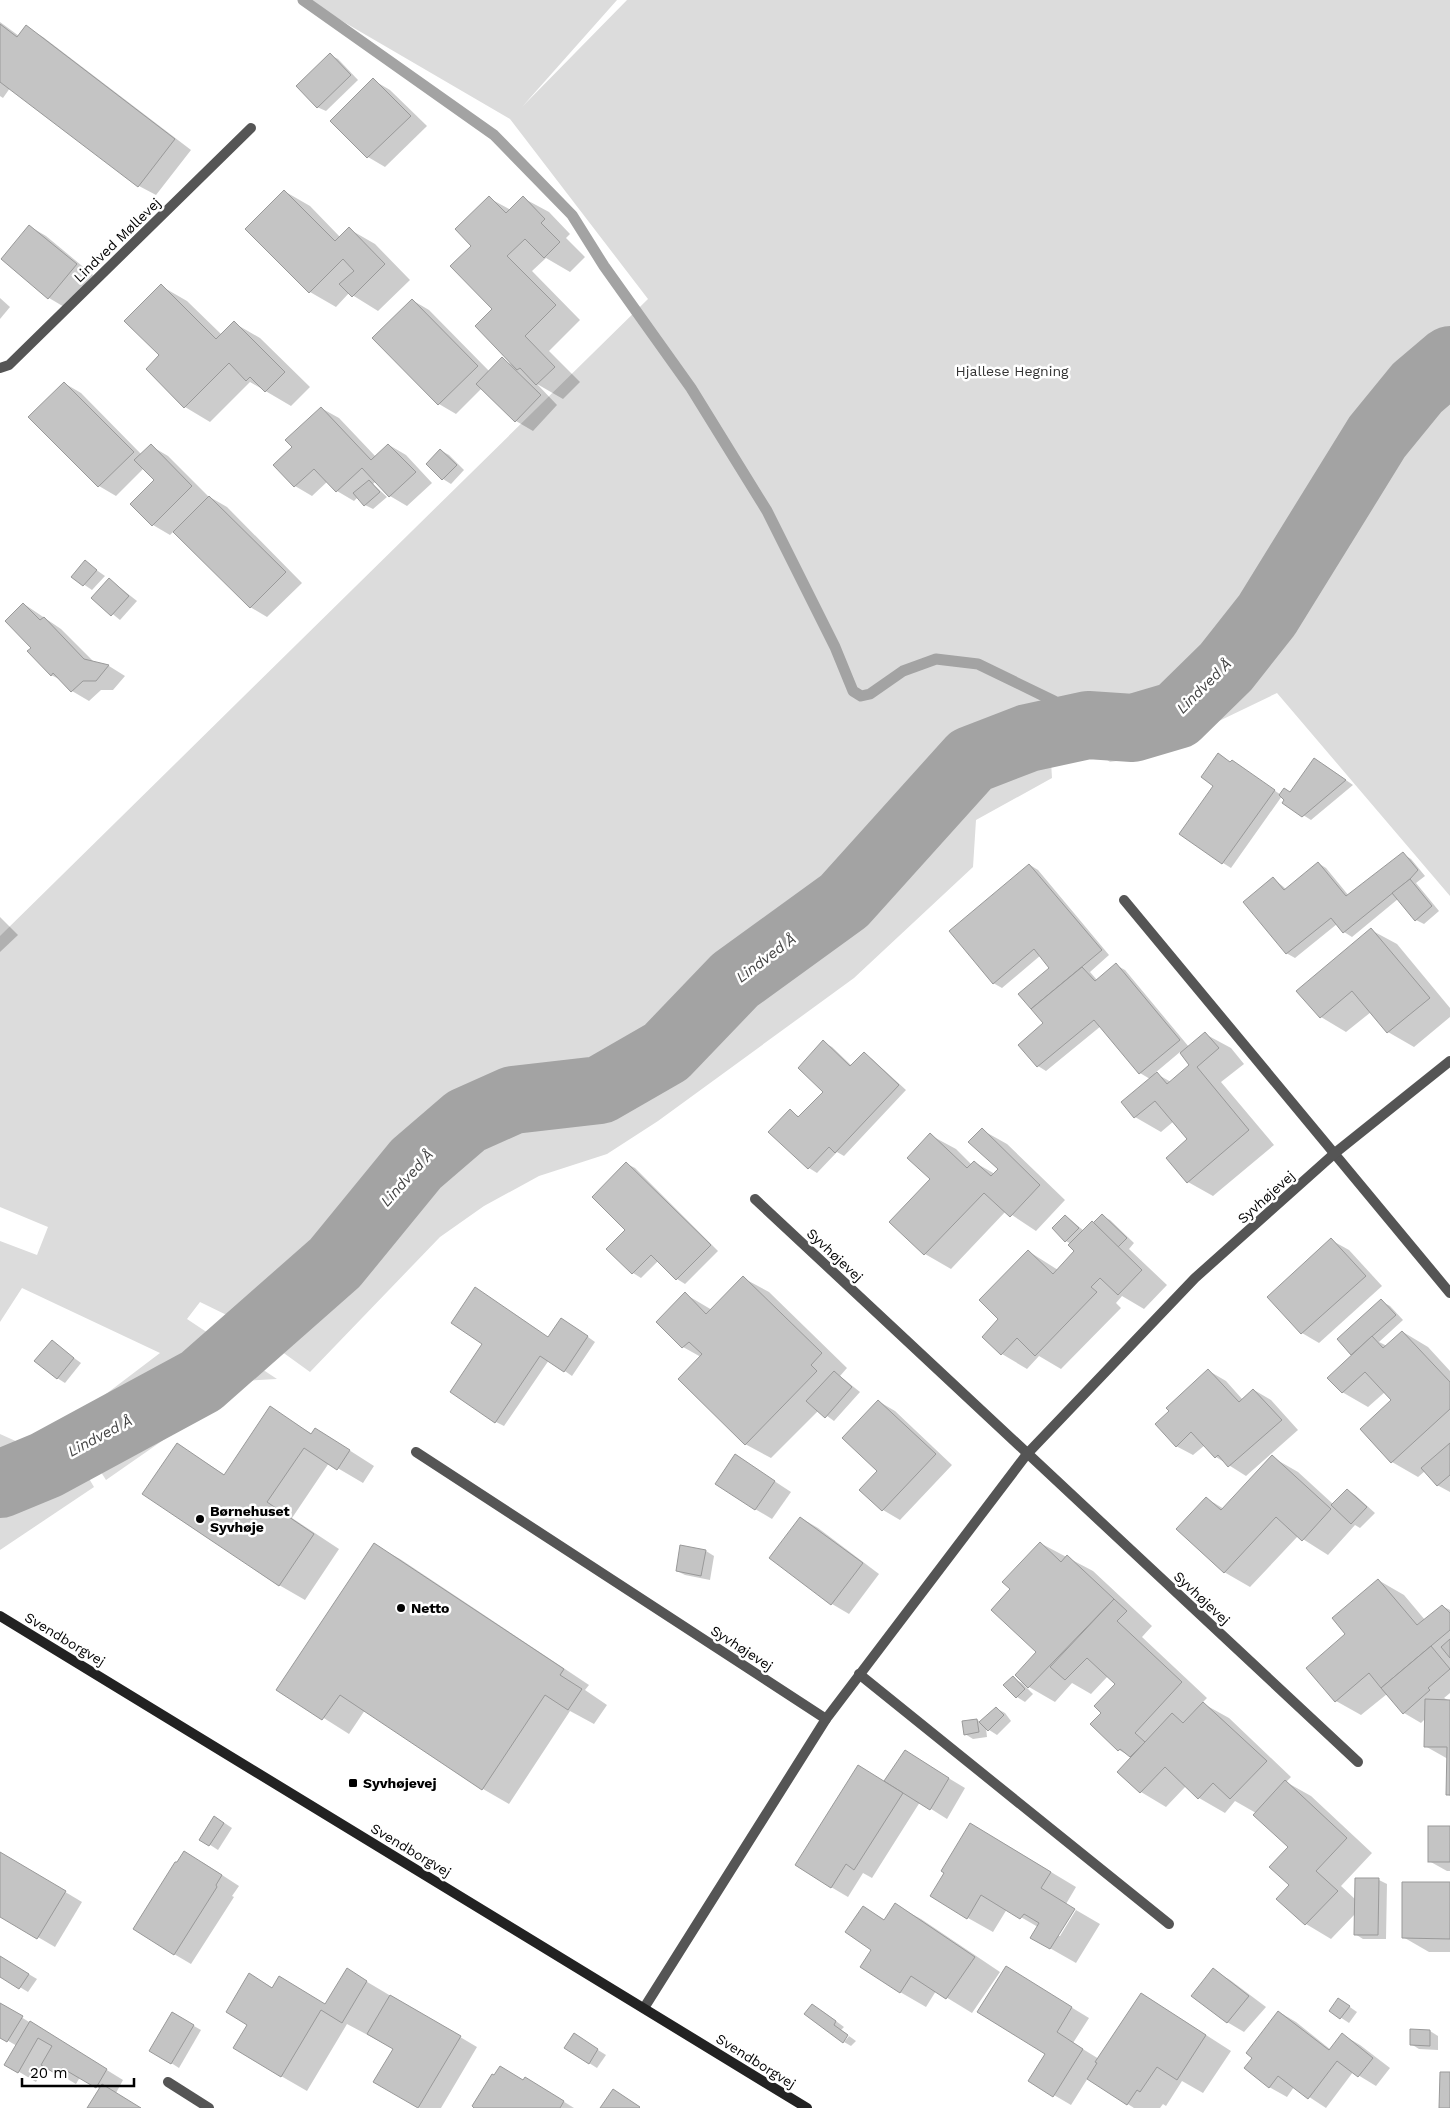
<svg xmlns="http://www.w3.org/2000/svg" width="1450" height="2108" font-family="'Work Sans',sans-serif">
	<rect width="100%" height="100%" fill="#fff"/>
	<g fill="#dcdcdc">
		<polygon points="306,0 617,0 522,107 627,0 1450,0 1450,896 1277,693 1144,757 1110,762 1075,736 1050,745 1052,778 976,820 973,867 854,978 658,1121 607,1154 539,1176 484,1206 440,1237 310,1372 241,1322 200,1302 187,1319 277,1379 241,1381 172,1434 106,1480 69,1422 160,1353 22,1288 0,1322 0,1241 37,1255 48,1227 0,1207 0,936 648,299 510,119"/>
		<polygon points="59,1428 94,1487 0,1550 0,1434 20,1443"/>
	</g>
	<g fill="#0003" fill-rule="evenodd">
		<polygon points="0,22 19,36 26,27 43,37 191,150 156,195 139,186 10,88 3,98 0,96"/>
		<polygon points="330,55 338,59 358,80 326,111 317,107"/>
		<polygon points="373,80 390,90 427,126 385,167 368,157 332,121"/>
		<polygon points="284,191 310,206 340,237 349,229 375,244 410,280 378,311 349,293 336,307 310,292 247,229"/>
		<polygon points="489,198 511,210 523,198 549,212 570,234 566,238 585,257 570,272 546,258 532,271 580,320 549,351 580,382 563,399 537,384 557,405 533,431 516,421 482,388 456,414 439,404 412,300 429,310 490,372 502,359 512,365 473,246"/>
		<polygon points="29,226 46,236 93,275 66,308 49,298 2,259"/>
		<polygon points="161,286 187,301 222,335 234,323 260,338 310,387 291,406 250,382 210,422 185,407 161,355"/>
		<polygon points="0,298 10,307 0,319"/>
		<polygon points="64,383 81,393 142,455 151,446 168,456 208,496 227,507 302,583 267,617 250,607 174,531 170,535 153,525 132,504 156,480 144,468 116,496 99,486 30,417"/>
		<polygon points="321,408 339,418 376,457 389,445 406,455 432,483 407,506 390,496 376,481 373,484 387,497 373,509 365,505 358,497 354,501 337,491 328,481 312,496 295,486 274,465 293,447"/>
		<polygon points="440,450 449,455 464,470 451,484 443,479 428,464"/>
		<polygon points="85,562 105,576 92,590 73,577"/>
		<polygon points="109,579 137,601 120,620 93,598"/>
		<polygon points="24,604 61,629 94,662 109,666 125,676 113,690 101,690 89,701 72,691 61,680 51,675 33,648"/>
		<polygon points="1232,761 1281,795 1290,793 1323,764 1353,785 1311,820 1303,815 1282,796 1231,868 1223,863"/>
		<polygon points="1403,854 1411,859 1425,876 1416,883 1439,911 1424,924 1416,920 1398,899 1352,937 1344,932 1337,924 1295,958 1286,953 1274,879 1286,889 1318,863 1326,868 1349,896"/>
		<path d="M1030,865L1038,870L1109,955L1090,972L1097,980L1116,965L1125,970L1189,1047L1205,1034L1231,1048L1244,1064L1221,1082L1274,1145L1213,1196L1188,1182L1189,1139L1174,1121L1161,1132L1135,1117L1123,1102L1150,1079L1140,1073L1101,1026L1046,1071L1038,1066L1045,1024L1020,994L1051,968L1041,955L1002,988L993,983ZM1180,1052L1191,1065L1171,1082L1155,1073Z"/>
		<polygon points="0,917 18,935 0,952"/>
		<polygon points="1371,930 1397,944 1450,1008 1450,1017 1414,1047 1388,1032 1371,1012 1346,1032 1321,1017"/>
		<polygon points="823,1042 832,1047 852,1066 864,1054 872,1059 906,1090 844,1156 837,1152 817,1173 809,1168 770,1132 790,1111 800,1117 825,1092"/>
		<polygon points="982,1130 1007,1144 1065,1200 1036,1231 1006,1211 951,1269 925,1254 891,1222 932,1179 930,1135 956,1149 972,1165 974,1162 995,1174 999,1169"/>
		<polygon points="627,1164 635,1168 718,1251 685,1284 677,1279 658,1261 641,1278 633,1273 627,1230"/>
		<polygon points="1066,1216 1084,1231 1102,1216 1110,1220 1134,1243 1129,1249 1167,1285 1144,1309 1122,1296 1116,1303 1121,1308 1061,1369 1039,1356 1027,1369 1002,1354 1000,1319 1028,1251 1058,1270 1076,1251 1071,1244 1066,1241"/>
		<polygon points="1331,1240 1349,1250 1382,1286 1319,1343 1302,1333 1269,1297"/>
		<polygon points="743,1278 769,1292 847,1368 840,1376 860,1392 834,1421 819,1410 771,1458 745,1444 701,1357 683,1347 657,1322 685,1294 712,1310"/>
		<polygon points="1381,1301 1390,1306 1403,1320 1379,1342 1387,1346 1403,1332 1428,1347 1450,1371 1450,1492 1437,1485 1425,1471 1418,1477 1392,1462 1362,1429 1393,1400 1385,1392 1368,1407 1342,1392 1354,1355 1352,1354"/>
		<polygon points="570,1324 595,1342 572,1376 549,1360 504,1426 496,1422 484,1344 549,1338"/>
		<polygon points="52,1342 81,1363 65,1383 57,1378"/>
		<polygon points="1209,1371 1226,1381 1243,1400 1254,1390 1271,1400 1298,1430 1246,1476 1216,1457 1205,1445 1193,1455 1176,1446"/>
		<polygon points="878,1401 895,1411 952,1465 900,1520 883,1510 861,1490 879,1471"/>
		<polygon points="270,1408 312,1434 316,1429 374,1466 363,1483 329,1463 292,1518 339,1549 305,1600 279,1585 177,1444 225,1475"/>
		<polygon points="736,1456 791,1492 772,1519 755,1509"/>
		<polygon points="1272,1457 1298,1472 1333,1504 1347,1490 1355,1495 1375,1513 1360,1528 1355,1525 1328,1555 1298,1536 1250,1587 1224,1572 1206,1498 1224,1509"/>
		<polygon points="801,1518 818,1528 879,1574 849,1614 832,1604 771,1558"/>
		<polygon points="1040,1543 1093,1571 1152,1626 1142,1637 1207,1698 1202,1703 1229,1718 1291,1777 1286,1782 1311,1796 1372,1853 1341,1886 1356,1900 1379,1880 1387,1884 1386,1939 1363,1939 1355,1934 1355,1914 1331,1939 1306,1924 1278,1898 1291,1885 1289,1847 1256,1813 1235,1801 1225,1813 1199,1798 1186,1786 1166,1807 1141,1792 1132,1757 1119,1750 1103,1713 1117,1684 1108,1676 1091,1694 1072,1683 1055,1702 1029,1687 1038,1652 1012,1589"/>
		<polygon points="375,1545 400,1559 589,1685 585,1690 607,1705 594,1724 570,1711 509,1804 483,1789 365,1710 349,1734 278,1689"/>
		<polygon points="706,1551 714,1556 710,1580 685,1575 677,1571"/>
		<polygon points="1378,1580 1404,1595 1425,1620 1442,1606 1450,1610 1450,1693 1444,1698 1450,1701 1450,1796 1447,1794 1448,1759 1425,1746 1425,1719 1421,1723 1404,1713 1387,1694 1361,1715 1336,1701 1347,1634"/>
		<polygon points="1013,1678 1022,1683 1033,1694 1025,1702 1017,1697"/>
		<polygon points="996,1708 1005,1713 1011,1721 997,1735 986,1728 987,1737 973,1739 965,1734 977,1720 981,1722"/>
		<polygon points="905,1752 965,1788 947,1819 920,1802 872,1878 863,1873 848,1897 831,1887 885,1782"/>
		<polygon points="223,1822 232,1828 218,1850 201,1839"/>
		<polygon points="1450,1827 1450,1871 1447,1871 1429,1861"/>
		<polygon points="996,1839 1076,1887 1066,1904 1057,1936 1060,1936 1076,1910 1100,1924 1076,1963 1032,1938 1038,1927 1007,1909 993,1932 968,1918"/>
		<polygon points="0,1853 82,1902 55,1947 0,1915"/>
		<polygon points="202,1862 239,1886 232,1896 234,1897 191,1964 174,1954"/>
		<polygon points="1450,1883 1450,1952 1429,1952 1403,1937"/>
		<polygon points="895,1905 921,1919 1000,1972 972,2013 936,1991 926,2007 900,1992 873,1950 864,1908 885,1920"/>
		<polygon points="0,1957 37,1979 28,1992 0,1975"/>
		<polygon points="347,1970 477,2047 441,2108 420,2108 375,2082 394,2049 347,2024 307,2091 281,2076 249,2025 250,1975 273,1988 326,2005"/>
		<polygon points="1213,1970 1230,1980 1266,2007 1244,2032 1227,2022"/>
		<polygon points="1023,1978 1089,2018 1073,2043 1099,2059 1142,1994 1231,2051 1203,2093 1182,2081 1166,2106 1163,2104 1160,2108 1134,2108 1088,2078 1071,2105 1030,2081 1046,2054"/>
		<polygon points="0,2004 123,2080 116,2093 140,2108 89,2108 100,2089 80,2077 76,2084 45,2066 36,2082 6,2064 17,2046 0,2036"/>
		<polygon points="1347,2005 1357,2012 1349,2023 1331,2011"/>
		<polygon points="821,2010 844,2027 841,2030 847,2034 842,2041"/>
		<polygon points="1279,2012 1296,2022 1331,2050 1343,2035 1360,2045 1390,2068 1376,2086 1353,2072 1326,2108 1294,2087 1287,2097 1269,2087"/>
		<polygon points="173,2014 201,2030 179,2068 151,2050"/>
		<polygon points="1430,2031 1438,2036 1438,2050 1419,2049 1411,2044"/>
		<polygon points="849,2036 856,2041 851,2046 844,2042"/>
		<polygon points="582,2040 606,2055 597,2068 589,2063"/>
		<polygon points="524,2081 542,2088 574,2108 476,2108"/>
	</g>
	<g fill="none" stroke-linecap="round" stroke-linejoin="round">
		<polyline stroke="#a3a3a3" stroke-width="11" points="303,0 494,135 572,215 604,266 691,388 767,511 835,647 853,691 861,696 870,694 903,671 936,659 978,664 1054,701 1088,725"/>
		<polyline stroke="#a3a3a3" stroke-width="68" points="0,1484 46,1465 201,1381 335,1263 416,1164 466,1121 513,1100 600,1090 666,1052 735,980 844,901 971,760 1028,738 1088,725 1133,728 1177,715 1226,667 1267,615 1377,437 1417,388 1450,360"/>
	</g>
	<g fill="#c4c4c4" stroke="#999">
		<polygon points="0,24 17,37 26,25 175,139 138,187 0,82"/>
		<polygon points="330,53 351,75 317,108 296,86"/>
		<polygon points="373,78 411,116 367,158 330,121"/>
		<polygon points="284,190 335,241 349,227 385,264 352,297 339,284 354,271 343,259 309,293 245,229"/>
		<polygon points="489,196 506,213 523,196 545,219 541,223 560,242 544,258 525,239 507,256 556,305 525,336 555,367 536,385 520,368 517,370 475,326 492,309 450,266 471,246 455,229"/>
		<polygon points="29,225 77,264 48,299 1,259"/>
		<polygon points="161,284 216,339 234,321 285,372 265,392 250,377 246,381 229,363 184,408 146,369 159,355 124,321"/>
		<polygon points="412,299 478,366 438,405 372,338"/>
		<polygon points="502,357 541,395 515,422 476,384"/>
		<polygon points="64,382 134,452 98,487 28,417"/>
		<polygon points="321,407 371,460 388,444 416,472 389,497 362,468 336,492 314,469 294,487 273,465 292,447 285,440"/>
		<polygon points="151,444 192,486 152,526 130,504 154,480 134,460"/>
		<polygon points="440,449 457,465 442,480 426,464"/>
		<polygon points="369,480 380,492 364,506 353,493"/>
		<polygon points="209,496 286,572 250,608 173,532"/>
		<polygon points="85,560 97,570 83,586 71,577"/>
		<polygon points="109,578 129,596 111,616 91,598"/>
		<polygon points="23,603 40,620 44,617 84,659 109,665 96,681 83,681 71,692 53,673 51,676 27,651 31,648 5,621"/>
		<polygon points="1218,753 1230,762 1232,760 1275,790 1222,864 1179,834 1213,786 1201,777"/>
		<polygon points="1314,758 1346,780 1302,817 1282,803 1284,800 1279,795 1284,788 1290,792"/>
		<polygon points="1403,852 1418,870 1410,879 1343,933 1331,918 1286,954 1243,902 1273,877 1284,890 1318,862 1346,896"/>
		<polygon points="1029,864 1102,950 1031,1009 1018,994 1049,968 1034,949 993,984 949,931"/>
		<polygon points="1410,879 1432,906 1415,921 1392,893"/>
		<polygon points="1371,928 1430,998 1387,1033 1352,991 1320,1018 1296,991"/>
		<polygon points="1116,963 1180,1040 1139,1074 1094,1020 1037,1067 1018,1045 1043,1023 1031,1009 1082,967 1095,981"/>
		<polygon points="1205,1032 1219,1048 1197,1067 1249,1130 1187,1183 1166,1158 1187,1139 1155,1101 1134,1118 1121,1102 1157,1072 1167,1084 1189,1065 1180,1053"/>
		<polygon points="823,1040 850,1066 864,1052 899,1085 835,1153 829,1147 808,1169 768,1132 790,1109 798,1117 823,1092 798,1068"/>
		<polygon points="982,1128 1040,1185 1010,1217 984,1193 924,1255 889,1222 930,1179 907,1158 930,1133 967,1168 974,1161 991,1176 998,1169 968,1142"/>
		<polygon points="626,1162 711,1245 676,1280 651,1255 632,1274 606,1249 625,1230 592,1197"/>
		<polygon points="1102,1214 1127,1238 1118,1247 1093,1223"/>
		<polygon points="1065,1215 1079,1228 1065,1242 1052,1228"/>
		<polygon points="1092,1221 1142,1270 1118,1295 1100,1278 1091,1287 1097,1292 1035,1356 1017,1338 1001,1355 982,1337 998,1319 979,1300 1028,1250 1053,1274 1074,1251 1068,1245"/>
		<polygon points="1331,1238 1366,1276 1301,1334 1267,1297"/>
		<polygon points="743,1276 822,1353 811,1365 817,1371 745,1445 678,1379 702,1354 689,1342 682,1348 656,1322 685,1292 706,1314"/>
		<polygon points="475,1287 548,1337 561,1318 588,1336 564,1372 540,1356 495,1423 450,1392 482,1344 451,1323"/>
		<polygon points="1381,1299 1396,1315 1351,1355 1337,1339"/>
		<polygon points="1402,1331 1450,1382 1450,1409 1391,1463 1360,1429 1391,1400 1365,1372 1342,1393 1327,1378 1372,1336 1383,1348"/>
		<polygon points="52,1340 74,1358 57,1379 34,1361"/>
		<polygon points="1208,1369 1239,1402 1253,1389 1282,1420 1228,1467 1218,1455 1215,1458 1191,1432 1176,1447 1155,1424 1169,1411 1166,1408"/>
		<polygon points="834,1371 852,1387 825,1418 806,1401"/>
		<polygon points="878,1400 936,1454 882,1511 859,1490 877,1471 842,1438"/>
		<polygon points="270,1406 311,1434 315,1428 350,1450 337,1470 304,1448 267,1502 314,1534 279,1586 142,1494 177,1443 224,1475"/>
		<polygon points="1450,1443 1450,1475 1437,1486 1421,1468"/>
		<polygon points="735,1454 775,1481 755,1510 715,1484"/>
		<polygon points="1272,1455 1331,1509 1302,1541 1276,1517 1224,1573 1176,1529 1206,1497 1221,1510"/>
		<polygon points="1347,1489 1367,1507 1351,1524 1331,1505"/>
		<polygon points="800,1517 863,1563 831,1605 769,1558"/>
		<polygon points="1040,1542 1061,1562 1067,1555 1114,1599 1028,1688 1015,1675 1036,1652 991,1610 1010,1589 1002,1582"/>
		<polygon points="374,1543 564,1669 560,1675 582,1689 568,1710 545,1695 482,1790 340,1695 322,1720 276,1690"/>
		<polygon points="680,1545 706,1550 701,1576 676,1571"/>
		<polygon points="1378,1579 1417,1625 1442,1605 1450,1613 1450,1630 1381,1688 1369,1673 1335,1702 1306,1668 1345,1634 1332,1618"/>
		<polygon points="1114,1599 1127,1611 1117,1621 1182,1682 1135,1733 1145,1742 1130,1757 1120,1749 1118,1751 1090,1724 1101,1713 1094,1706 1115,1684 1087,1658 1065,1680 1050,1667"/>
		<polygon points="1450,1639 1450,1658 1441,1647"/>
		<polygon points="1431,1646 1450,1669 1428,1688 1430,1690 1403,1714 1381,1688"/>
		<polygon points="1013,1676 1025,1689 1016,1698 1003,1685"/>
		<polygon points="1425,1699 1450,1700 1450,1795 1446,1795 1447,1747 1424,1747"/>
		<polygon points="1203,1702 1267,1761 1230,1799 1213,1783 1198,1799 1165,1767 1140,1793 1117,1772 1172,1713 1183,1723"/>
		<polygon points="996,1707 1004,1715 988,1731 979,1722"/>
		<polygon points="977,1719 979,1732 964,1735 962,1721"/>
		<polygon points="905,1750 949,1778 930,1810 884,1781"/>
		<polygon points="858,1765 903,1793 854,1870 846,1864 831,1888 795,1865"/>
		<polygon points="1285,1780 1347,1838 1316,1871 1338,1891 1305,1925 1276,1899 1289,1885 1269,1867 1288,1847 1253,1815"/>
		<polygon points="214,1816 224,1823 209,1846 199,1840"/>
		<polygon points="970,1823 1051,1872 1041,1888 1075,1909 1050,1949 1030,1938 1039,1923 1024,1914 1020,1919 981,1895 967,1919 930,1896 944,1873 941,1871"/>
		<rect x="1428" y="1826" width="22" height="36"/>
		<polygon points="184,1851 222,1875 216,1885 217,1887 174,1955 133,1929 175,1862 177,1862"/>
		<polygon points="0,1852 66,1891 37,1939 0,1917"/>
		<polygon points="1355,1878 1379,1878 1378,1935 1354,1935"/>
		<polygon points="1402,1882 1450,1882 1450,1939 1402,1938"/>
		<polygon points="895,1903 975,1957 946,1999 911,1976 900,1993 860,1967 871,1950 845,1932 863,1906 884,1920"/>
		<polygon points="0,1956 29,1974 19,1989 0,1977"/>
		<polygon points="1006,1966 1072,2007 1057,2032 1083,2049 1053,2097 1028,2081 1045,2054 977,2012"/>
		<polygon points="347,1968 367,1981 342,2023 321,2010 281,2077 233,2048 247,2025 226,2012 249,1973 272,1988 279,1976 325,2004"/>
		<polygon points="1213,1968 1249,1996 1227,2023 1191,1996"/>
		<polygon points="1141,1993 1206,2035 1177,2080 1157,2067 1140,2092 1137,2090 1127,2105 1087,2079 1097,2063 1095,2062"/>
		<polygon points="390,1995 461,2036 418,2108 373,2082 393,2049 367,2034"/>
		<polygon points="1338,1998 1350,2006 1340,2019 1329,2011"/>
		<polygon points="0,2003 23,2016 7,2042 0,2038"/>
		<polygon points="812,2004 836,2021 834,2025 848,2035 843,2043 804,2014"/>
		<polygon points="1278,2011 1329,2050 1342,2033 1373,2058 1358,2077 1337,2061 1308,2099 1278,2076 1269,2088 1244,2068 1252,2058 1246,2053"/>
		<polygon points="172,2012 194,2025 171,2064 149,2051"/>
		<polygon points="30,2021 107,2069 96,2088 62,2068 58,2075 41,2065 52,2046 38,2038 18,2073 4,2065"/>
		<polygon points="1410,2029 1430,2030 1430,2046 1410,2045"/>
		<polygon points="574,2033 598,2049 589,2064 564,2048"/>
		<polygon points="500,2066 523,2080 525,2077 564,2101 560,2108 474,2108 472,2106 492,2074 494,2075"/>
		<polygon points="1440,2072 1450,2072 1450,2108 1439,2108"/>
		<polygon points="102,2084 141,2108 87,2108"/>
		<polygon points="613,2089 640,2107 639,2108 600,2108"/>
	</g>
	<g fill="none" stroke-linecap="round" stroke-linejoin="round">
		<g stroke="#555" stroke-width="10">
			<polyline points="0,368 9,365 251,128"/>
			<polyline points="1124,900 1450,1293"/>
			<polyline points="755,1199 1358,1762"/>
			<polyline points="416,1452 826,1719"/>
			<polyline points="859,1674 1169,1924"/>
			<polyline points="644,2008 826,1719 1027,1454 1195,1278 1335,1153 1450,1061"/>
			<polyline points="168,2082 209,2108"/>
		</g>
		<polyline stroke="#222" stroke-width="10" points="0,1616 807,2108"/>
	</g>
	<g fill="#000" stroke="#fff" stroke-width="2">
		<circle cx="200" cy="1519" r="5"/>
		<circle cx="401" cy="1608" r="5"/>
		<rect x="348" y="1778" width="10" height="10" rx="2.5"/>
	</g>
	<g text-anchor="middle" stroke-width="5" stroke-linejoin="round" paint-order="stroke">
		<g font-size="14" fill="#000" stroke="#fff">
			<text transform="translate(117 240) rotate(-44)" y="5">Lindved Møllevej</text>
			<text transform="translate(1266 1197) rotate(-42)" y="5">Syvhøjevej</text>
			<text transform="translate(835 1255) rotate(43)" y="5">Syvhøjevej</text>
			<text transform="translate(1202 1598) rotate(43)" y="5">Syvhøjevej</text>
			<text transform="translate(65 1639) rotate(31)" y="5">Svendborgvej</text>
			<text transform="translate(742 1648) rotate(33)" y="5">Syvhøjevej</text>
			<text transform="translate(411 1850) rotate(31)" y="5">Svendborgvej</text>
			<text transform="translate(756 2061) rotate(32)" y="5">Svendborgvej</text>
		</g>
		<g font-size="14" fill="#333" stroke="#fff">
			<text x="1012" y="376">Hjallese Hegning</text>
		</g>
		<g font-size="14" font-weight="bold" fill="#000" stroke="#fff" text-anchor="start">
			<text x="210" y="1516">Børnehuset<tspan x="210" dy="16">Syvhøje</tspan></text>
			<text x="411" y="1613">Netto</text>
			<text x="363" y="1788">Syvhøjevej</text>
		</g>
		<g font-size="15" font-style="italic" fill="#444" stroke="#fff">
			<text transform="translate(1204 686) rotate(-45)" y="5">Lindved Å</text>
			<text transform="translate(766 958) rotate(-37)" y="5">Lindved Å</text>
			<text transform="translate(407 1178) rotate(-48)" y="5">Lindved Å</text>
			<text transform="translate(100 1436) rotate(-28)" y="5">Lindved Å</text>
		</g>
	</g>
	<path d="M22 2078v8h112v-8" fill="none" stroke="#000000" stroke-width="2.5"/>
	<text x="30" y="2078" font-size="15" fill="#000000" stroke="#ffffff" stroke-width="4" paint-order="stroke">20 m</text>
</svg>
